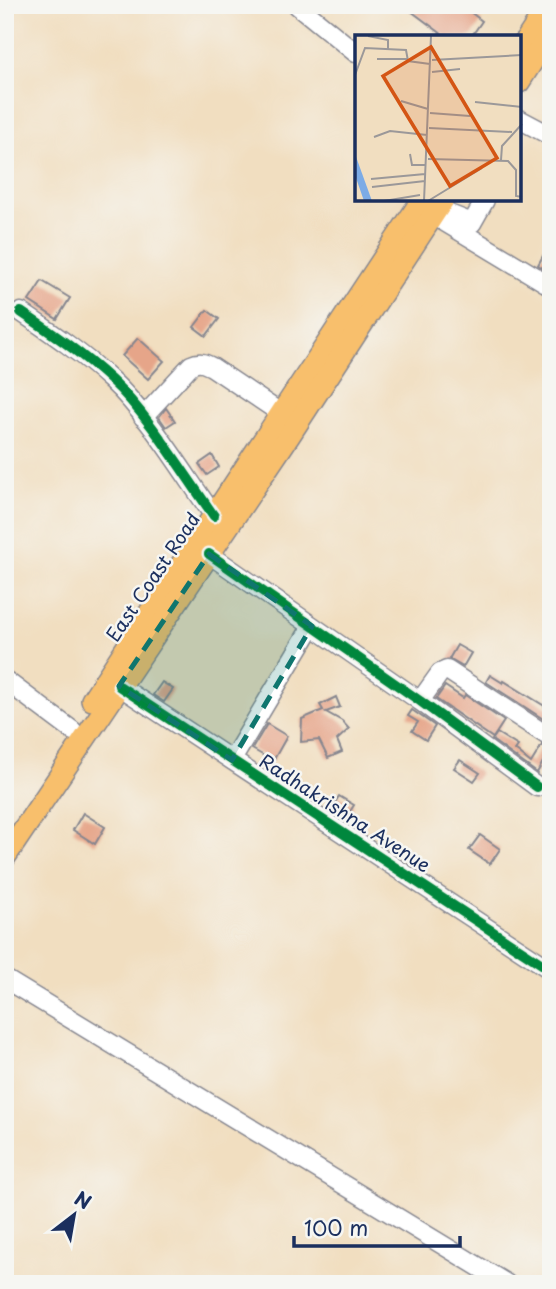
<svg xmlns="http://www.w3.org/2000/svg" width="556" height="1289" font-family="'Playpen Sans',sans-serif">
	<rect width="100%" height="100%" fill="#f6f6f2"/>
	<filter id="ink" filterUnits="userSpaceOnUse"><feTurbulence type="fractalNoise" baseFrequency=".0143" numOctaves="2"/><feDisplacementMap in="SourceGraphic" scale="14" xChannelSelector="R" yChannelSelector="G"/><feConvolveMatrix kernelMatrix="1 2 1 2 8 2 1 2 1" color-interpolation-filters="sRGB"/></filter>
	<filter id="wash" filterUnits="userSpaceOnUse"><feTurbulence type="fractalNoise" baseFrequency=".00686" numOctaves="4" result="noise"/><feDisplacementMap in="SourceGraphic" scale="28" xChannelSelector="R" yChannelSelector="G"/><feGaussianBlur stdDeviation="1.57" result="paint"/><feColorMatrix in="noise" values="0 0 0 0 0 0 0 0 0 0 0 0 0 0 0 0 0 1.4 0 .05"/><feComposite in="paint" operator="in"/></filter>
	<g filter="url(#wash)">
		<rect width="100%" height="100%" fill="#f1dec0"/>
		<g id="blocks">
			<g fill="#e6a589">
				<polygon points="403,5 461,5 482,21 471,37 446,37"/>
				<polygon points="544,254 551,257 551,273 538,265"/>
				<polygon points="42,281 70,298 57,319 29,301"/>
				<polygon points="207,310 219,319 206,336 194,327"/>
				<polygon points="138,338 164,361 148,379 122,356"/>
				<polygon points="166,408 175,421 166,427 159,417"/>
				<polygon points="212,455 219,467 207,475 199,464"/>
				<polygon points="457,645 471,653 463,667 449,659"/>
				<polygon points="490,675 503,683 504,681 551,710 551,724 486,682"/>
				<polygon points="162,682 173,689 164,702 153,695"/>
				<polygon points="445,686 463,698 465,695 504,721 493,738 436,699"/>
				<polygon points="336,697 340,707 326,712 342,721 349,729 337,740 342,752 328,758 319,740 301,742 302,719 323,710 320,705"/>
				<polygon points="412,710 435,726 426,740 412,731 418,722 408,716"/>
				<polygon points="267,724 287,736 273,761 252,749"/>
				<polygon points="497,733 518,746 515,750 531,763 542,745 550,749 537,773 492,740"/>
				<polygon points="460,760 480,773 474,781 454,768"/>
				<polygon points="339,796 354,805 346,818 331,809"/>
				<polygon points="83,813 105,827 95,844 73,830"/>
				<polygon points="480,835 500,849 490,864 469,850"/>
			</g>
		</g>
	</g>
	<g filter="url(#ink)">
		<use href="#blocks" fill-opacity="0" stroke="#86868f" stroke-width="2"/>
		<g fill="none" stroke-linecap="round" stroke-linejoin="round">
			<defs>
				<g id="minor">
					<polyline points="297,5 356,53"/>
					<polyline points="519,119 551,136"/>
					<polyline points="449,214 472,223 485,200"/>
					<polyline points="433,215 551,286"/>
					<path d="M21,312C52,333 83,354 111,380C148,414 184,474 214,516"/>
					<path d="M143,417L191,365C200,361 204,363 212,367L282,414"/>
					<polyline points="209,554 420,701 537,787"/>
					<polyline points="5,680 73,731"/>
					<polyline points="119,686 551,970"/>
					<polyline points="420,701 440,673 447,670 551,738"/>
					<polyline points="232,760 312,626"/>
					<polyline points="5,979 507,1284"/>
				</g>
				<g id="major">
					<polyline points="519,51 549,5"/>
					<polyline points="519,82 551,32"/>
					<polyline points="92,700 422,200"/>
					<polyline points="5,857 289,436 443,200"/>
				</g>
			</defs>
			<use href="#minor" stroke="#86868f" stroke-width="21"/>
			<use href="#major" stroke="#86868f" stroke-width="24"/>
			<use href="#minor" stroke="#fff" stroke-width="18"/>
			<use href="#major" stroke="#f8bf6c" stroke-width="21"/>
			<defs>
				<g id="cycleway">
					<path d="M21,312C52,333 83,354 111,380C148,414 184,474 214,516"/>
					<polyline points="209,554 420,701 537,787"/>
					<polyline points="119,686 551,970"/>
				</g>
			</defs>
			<use href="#cycleway" stroke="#f6f6f2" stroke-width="15"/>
			<use href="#cycleway" stroke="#00873e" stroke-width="10"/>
		</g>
	</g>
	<path fill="#0f766e" fill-opacity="0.2" stroke="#0f766e" stroke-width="5" stroke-dasharray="14 9" stroke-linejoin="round" d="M209,554L312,626L232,760L119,686Z"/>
	<g text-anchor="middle" stroke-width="5" stroke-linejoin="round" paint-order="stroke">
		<g font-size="19" fill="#1b2f5e" stroke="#f6f6f2">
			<text transform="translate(153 577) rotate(-56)" y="7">East Coast Road</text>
			<text transform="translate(345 813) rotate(33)" y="7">Radhakrishna Avenue</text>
		</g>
	</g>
	<g transform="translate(355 35)">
		<rect width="166" height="166" fill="#f1dec0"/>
		<path d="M0,119L17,166H9L0,140Z" fill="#7cabe6"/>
		<path fill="none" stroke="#9b9899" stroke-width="2" d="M13,1L33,5V14M22,24H52M77,25L167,20M77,37L105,34M0,40L10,13L51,15L53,26L75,29M46,66L73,74M120,67L167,72M75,78L115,81M74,93L157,97M19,102L35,96L72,100M55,119L57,130H71M73,124L153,126L161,135V161L167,162M146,125L147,111L167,89M16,144L70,139M17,152L70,146M29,166L65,160M69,166L76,1M73,166L127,133"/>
		<path fill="#d45514" fill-opacity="0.15" stroke="#d45514" stroke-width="3.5" d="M76,12L142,123L95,151L28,41Z"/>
		<rect width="166" height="166" fill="none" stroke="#1b2f5e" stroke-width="3.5"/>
	</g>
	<rect width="556" height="1289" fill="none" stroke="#f6f6f2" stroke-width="28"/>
	<g transform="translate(74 1215) rotate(31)" stroke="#f6f6f2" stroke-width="5" paint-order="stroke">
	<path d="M0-5L12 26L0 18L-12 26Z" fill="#1b2f5e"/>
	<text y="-10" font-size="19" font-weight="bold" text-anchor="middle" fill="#1b2f5e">N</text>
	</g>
	<path d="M294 1236v10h166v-10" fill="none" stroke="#1b2f5e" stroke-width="3.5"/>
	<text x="304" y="1236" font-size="21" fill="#1b2f5e" stroke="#f6f6f2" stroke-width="5" paint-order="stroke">100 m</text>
</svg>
